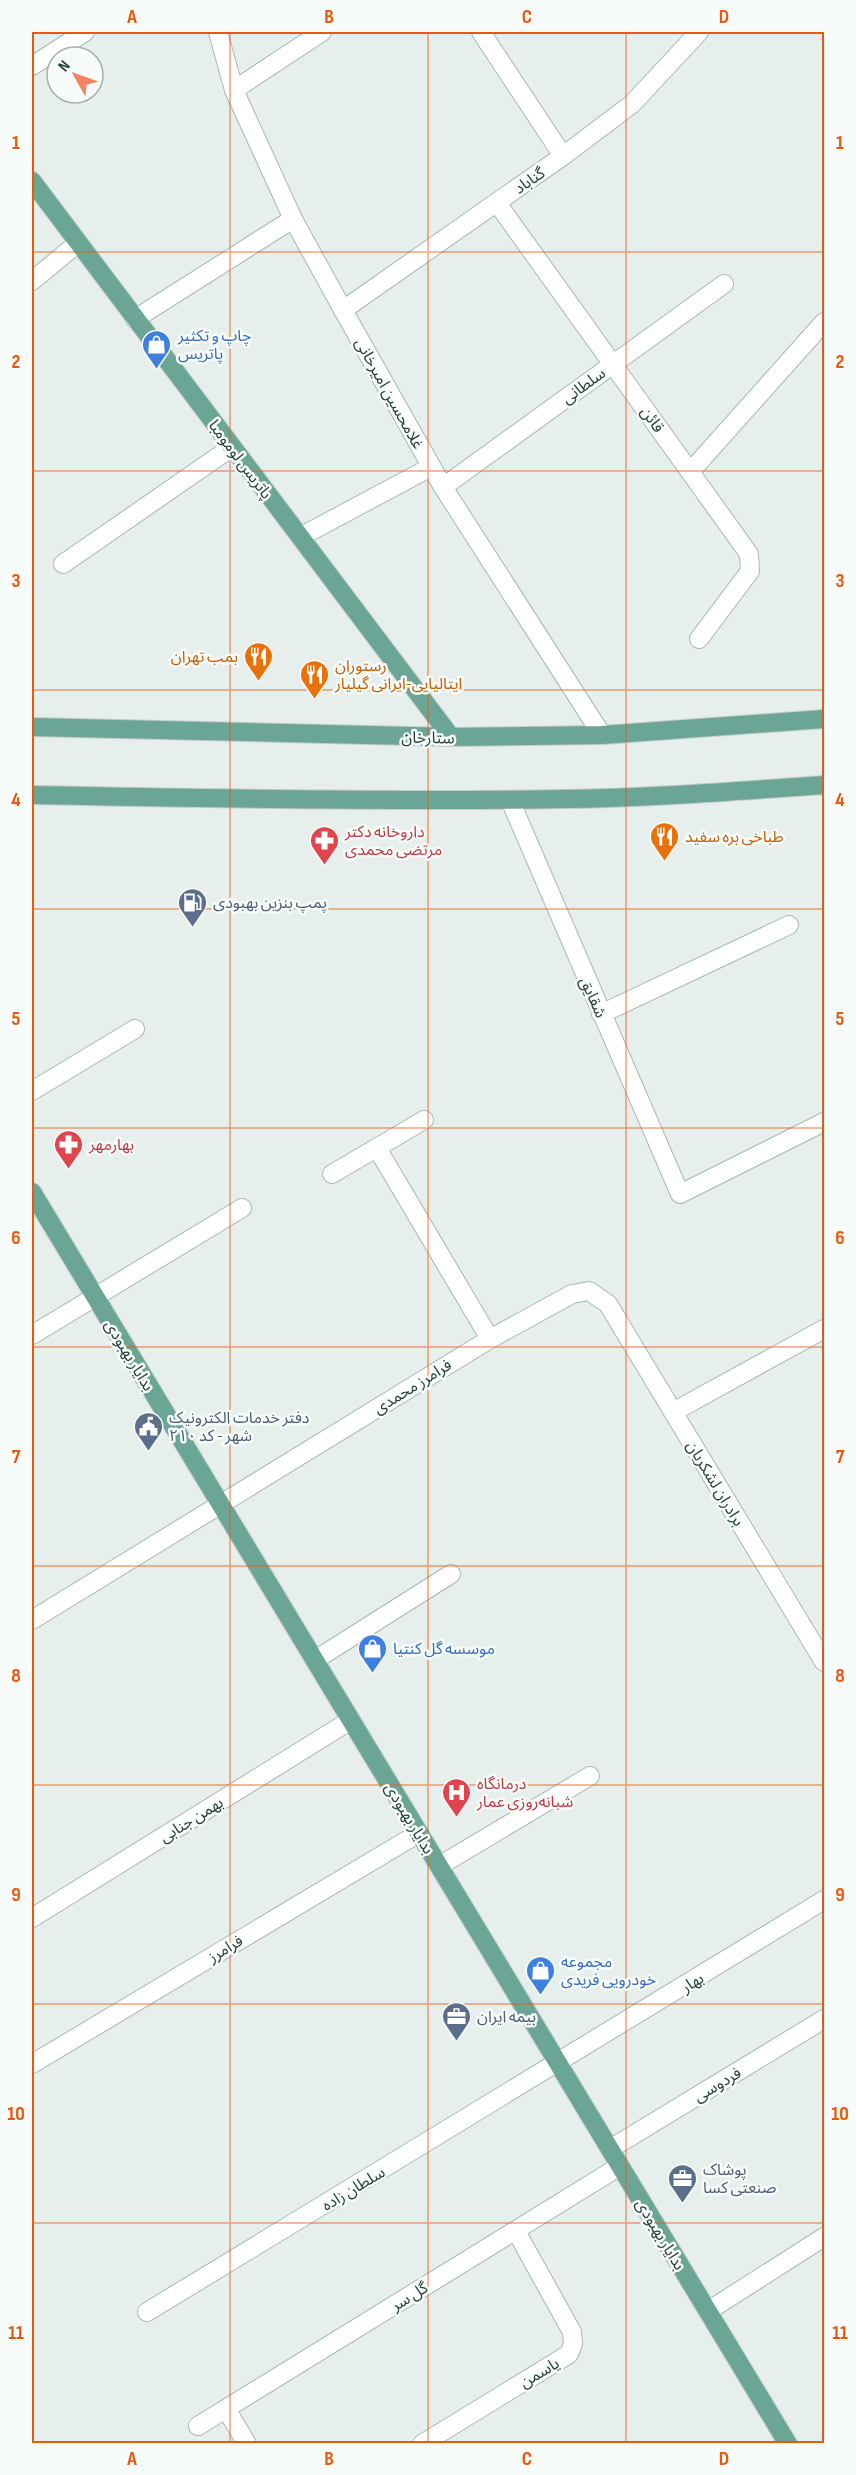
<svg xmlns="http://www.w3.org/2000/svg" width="856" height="2475" font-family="'Sofia Sans Condensed','Noto Sans Arabic',sans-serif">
	<rect width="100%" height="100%" fill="#e6efeb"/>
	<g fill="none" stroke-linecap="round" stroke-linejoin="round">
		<defs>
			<g id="minor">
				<polyline points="218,32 234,90 293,219 343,310 443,487 602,735"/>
				<polyline points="481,32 563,156"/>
				<polyline points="32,66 85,32"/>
				<polyline points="234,90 322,32"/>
				<polyline points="497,203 749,554 750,571 699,639"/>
				<polyline points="32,281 78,243"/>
				<polyline points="343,310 563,156 632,104 699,32"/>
				<polyline points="135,319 293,219"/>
				<polyline points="691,471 824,322"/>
				<polyline points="443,487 724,284"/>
				<polyline points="300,537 431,467"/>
				<polyline points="63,564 232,447"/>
				<polyline points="510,800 680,1194 824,1122"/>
				<polyline points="601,1014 789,925"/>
				<polyline points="32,1091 135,1029"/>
				<polyline points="377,1148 490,1339"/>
				<polyline points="332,1174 424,1120"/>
				<polyline points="32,1335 242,1208"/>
				<polyline points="673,1412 824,1329"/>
				<polyline points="32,1620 490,1339 572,1294 589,1291 608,1304 824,1662"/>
				<polyline points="315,1660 451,1574"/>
				<polyline points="439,1866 590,1776"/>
				<polyline points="32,1918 351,1720"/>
				<polyline points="32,2064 419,1833"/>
				<polyline points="610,2149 824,2019"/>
				<polyline points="708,2311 824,2237"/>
				<polyline points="147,2312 824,1900"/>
				<polyline points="226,2409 247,2444"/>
				<polyline points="198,2426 620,2166"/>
				<polyline points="422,2444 569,2354 573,2344 572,2332 516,2231"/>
			</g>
			<g id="major">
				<polyline points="32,181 451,737"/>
				<polyline points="32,727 451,737 602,735 824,719"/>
				<path d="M32,795C208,798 385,802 562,799C649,798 737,791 824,785"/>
				<polyline points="32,1192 788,2444"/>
			</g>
		</defs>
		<use href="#minor" stroke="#a8b8b2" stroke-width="20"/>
		<use href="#major" stroke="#c2cac8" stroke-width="20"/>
		<use href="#minor" stroke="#fff" stroke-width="18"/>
		<use href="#major" stroke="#6aa596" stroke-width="18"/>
	</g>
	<path fill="none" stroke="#e8590c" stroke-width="1.5" stroke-opacity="0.55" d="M230,32V2444M428,32V2444M626,32V2444M32,252H824M32,471H824M32,690H824M32,909H824M32,1128H824M32,1347H824M32,1566H824M32,1785H824M32,2004H824M32,2223H824"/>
	<defs>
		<symbol id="shop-pin" viewBox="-11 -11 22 30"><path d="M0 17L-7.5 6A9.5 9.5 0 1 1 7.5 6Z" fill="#3f7fe0" stroke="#f7fbf9"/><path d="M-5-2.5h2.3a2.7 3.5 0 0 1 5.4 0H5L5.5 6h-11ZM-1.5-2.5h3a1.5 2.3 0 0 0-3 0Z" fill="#fff"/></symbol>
		<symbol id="restaurant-pin" viewBox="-11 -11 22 30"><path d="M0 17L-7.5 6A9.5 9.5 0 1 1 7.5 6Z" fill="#e8710a" stroke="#f7fbf9"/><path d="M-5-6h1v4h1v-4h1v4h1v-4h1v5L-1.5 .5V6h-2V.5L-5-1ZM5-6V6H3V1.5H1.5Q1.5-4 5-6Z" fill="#fff"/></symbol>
		<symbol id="pharmacy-pin" viewBox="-11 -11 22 30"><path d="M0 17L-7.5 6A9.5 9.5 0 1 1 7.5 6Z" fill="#e0444e" stroke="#f7fbf9"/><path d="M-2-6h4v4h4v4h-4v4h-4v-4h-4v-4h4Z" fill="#fff"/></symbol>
		<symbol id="fuel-pin" viewBox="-11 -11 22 30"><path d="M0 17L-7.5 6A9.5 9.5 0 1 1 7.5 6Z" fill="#5c6f8a" stroke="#f7fbf9"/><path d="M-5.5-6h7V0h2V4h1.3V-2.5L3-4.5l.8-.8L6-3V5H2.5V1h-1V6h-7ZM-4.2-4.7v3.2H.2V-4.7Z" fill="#fff"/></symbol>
		<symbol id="civic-pin" viewBox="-11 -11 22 30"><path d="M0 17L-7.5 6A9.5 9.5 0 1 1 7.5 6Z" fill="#5c6f8a" stroke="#f7fbf9"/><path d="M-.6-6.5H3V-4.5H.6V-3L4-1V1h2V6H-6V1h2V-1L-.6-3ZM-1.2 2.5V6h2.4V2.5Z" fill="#fff"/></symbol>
		<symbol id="hospital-pin" viewBox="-11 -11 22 30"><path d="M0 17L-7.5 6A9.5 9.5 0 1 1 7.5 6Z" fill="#e0444e" stroke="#f7fbf9"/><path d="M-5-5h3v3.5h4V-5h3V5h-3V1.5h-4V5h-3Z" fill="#fff"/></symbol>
		<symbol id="office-pin" viewBox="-11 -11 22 30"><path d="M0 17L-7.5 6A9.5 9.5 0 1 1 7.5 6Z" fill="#5c6f8a" stroke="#f7fbf9"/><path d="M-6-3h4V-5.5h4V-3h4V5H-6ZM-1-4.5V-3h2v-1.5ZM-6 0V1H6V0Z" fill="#fff"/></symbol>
	</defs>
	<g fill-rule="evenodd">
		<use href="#shop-pin" x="140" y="328" width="33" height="45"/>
		<use href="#restaurant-pin" x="242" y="640" width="33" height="45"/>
		<use href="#restaurant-pin" x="298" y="658" width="33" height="45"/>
		<use href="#restaurant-pin" x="648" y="820" width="33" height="45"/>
		<use href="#pharmacy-pin" x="308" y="824" width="33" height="45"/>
		<use href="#fuel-pin" x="176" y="886" width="33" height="45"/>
		<use href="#pharmacy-pin" x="52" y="1128" width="33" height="45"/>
		<use href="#civic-pin" x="132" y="1410" width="33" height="45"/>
		<use href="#shop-pin" x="356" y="1632" width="33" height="45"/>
		<use href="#hospital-pin" x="440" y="1776" width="33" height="45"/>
		<use href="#shop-pin" x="524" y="1954" width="33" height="45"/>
		<use href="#office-pin" x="440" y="2000" width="33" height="45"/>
		<use href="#office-pin" x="666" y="2162" width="33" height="45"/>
	</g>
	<g text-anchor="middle" stroke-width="5" stroke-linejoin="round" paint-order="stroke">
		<g font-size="16" fill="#24423a" stroke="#f7fbf9">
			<text transform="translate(529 180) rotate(-35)" y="6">گناباد</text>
			<text transform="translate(583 385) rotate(-36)" y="6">سلطانی</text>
			<text transform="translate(390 393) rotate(61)" y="6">غلامحسین امیرخانی</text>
			<text transform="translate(653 419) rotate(54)" y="6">قائن</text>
			<text transform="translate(241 459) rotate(53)" y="6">پاتریس لومومبا</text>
			<text transform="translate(428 737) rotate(1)" y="6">ستارخان</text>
			<text transform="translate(594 997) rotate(66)" y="6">شقایق</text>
			<text transform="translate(130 1355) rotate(59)" y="6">بدایار بهبودی</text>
			<text transform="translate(412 1386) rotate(-32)" y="6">فرامرز محمدی</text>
			<text transform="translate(716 1483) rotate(59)" y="6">برادران لشکریان</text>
			<text transform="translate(410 1818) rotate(59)" y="6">بدایار بهبودی</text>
			<text transform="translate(191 1819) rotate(-32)" y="6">بهمن جنابی</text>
			<text transform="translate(225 1948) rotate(-31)" y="6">فرامرز</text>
			<text transform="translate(692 1982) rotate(-32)" y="6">بهار</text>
			<text transform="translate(717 2084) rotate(-31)" y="6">فردوسی</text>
			<text transform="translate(353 2188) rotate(-31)" y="6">سلطان زاده</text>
			<text transform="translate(661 2234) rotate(59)" y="6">بدایار بهبودی</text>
			<text transform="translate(409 2296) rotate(-32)" y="6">گل سر</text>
			<text transform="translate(539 2372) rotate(-31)" y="6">یاسمن</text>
		</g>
		<g font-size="16" fill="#366cbe" stroke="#f7fbf9" text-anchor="start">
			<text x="178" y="341">چاپ و تکثیر<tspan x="178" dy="18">پاتریس</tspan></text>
			<text x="393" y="1654">موسسه گل کنتیا</text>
			<text x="561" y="1967">مجموعه<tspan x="561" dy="18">خودرویی فریدی</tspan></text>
		</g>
		<g font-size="16" fill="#c56008" stroke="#f7fbf9" text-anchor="start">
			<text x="238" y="662" text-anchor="end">بمب تهران</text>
			<text x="335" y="671">رستوران<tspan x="335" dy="18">ایتالیایی-ایرانی گیلیار</tspan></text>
			<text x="685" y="842">طباخی بره سفید</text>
		</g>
		<g font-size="16" fill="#be3a42" stroke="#f7fbf9" text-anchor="start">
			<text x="345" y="837">داروخانه دکتر<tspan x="345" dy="18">مرتضی محمدی</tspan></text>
			<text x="89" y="1150">بهارمهر</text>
			<text x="477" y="1789">درمانگاه<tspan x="477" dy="18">شبانه‌روزی عمار</tspan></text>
		</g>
		<g font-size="16" fill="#4e5e75" stroke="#f7fbf9" text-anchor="start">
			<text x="213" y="908">پمپ بنزین بهبودی</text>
			<text x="169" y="1423">دفتر خدمات الکترونیک<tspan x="169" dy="18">شهر - کد ۲۱۰</tspan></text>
			<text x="477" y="2022">بیمه ایران</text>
			<text x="703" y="2175">پوشاک<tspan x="703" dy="18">صنعتی کسا</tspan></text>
		</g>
	</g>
	<rect width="856" height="2475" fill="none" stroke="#f7fbf9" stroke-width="66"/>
	<g transform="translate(75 75) rotate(310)"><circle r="28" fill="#f7fbf9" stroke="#a3b1ad" stroke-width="1.5"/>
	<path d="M0-4.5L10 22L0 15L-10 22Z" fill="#f4845f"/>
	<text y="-9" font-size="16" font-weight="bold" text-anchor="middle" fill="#24423a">N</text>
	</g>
	<rect x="33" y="33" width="790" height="2409" fill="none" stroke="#e8590c" stroke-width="2"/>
	<g font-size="20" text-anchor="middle" font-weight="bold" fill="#e8590c">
		<text x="132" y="23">A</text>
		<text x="329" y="23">B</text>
		<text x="527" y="23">C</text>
		<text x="724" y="23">D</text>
		<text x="16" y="149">1</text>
		<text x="840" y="149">1</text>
		<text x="16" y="368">2</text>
		<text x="840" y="368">2</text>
		<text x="16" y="587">3</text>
		<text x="840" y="587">3</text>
		<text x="16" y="806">4</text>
		<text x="840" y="806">4</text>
		<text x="16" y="1025">5</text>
		<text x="840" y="1025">5</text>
		<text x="16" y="1244">6</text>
		<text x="840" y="1244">6</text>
		<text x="16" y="1463">7</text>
		<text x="840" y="1463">7</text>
		<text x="16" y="1682">8</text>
		<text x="840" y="1682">8</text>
		<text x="16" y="1901">9</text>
		<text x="840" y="1901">9</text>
		<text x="16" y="2120">10</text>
		<text x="840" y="2120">10</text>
		<text x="16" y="2339">11</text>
		<text x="840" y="2339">11</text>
		<text x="132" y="2465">A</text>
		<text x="329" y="2465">B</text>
		<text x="527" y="2465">C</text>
		<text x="724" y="2465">D</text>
	</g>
</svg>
